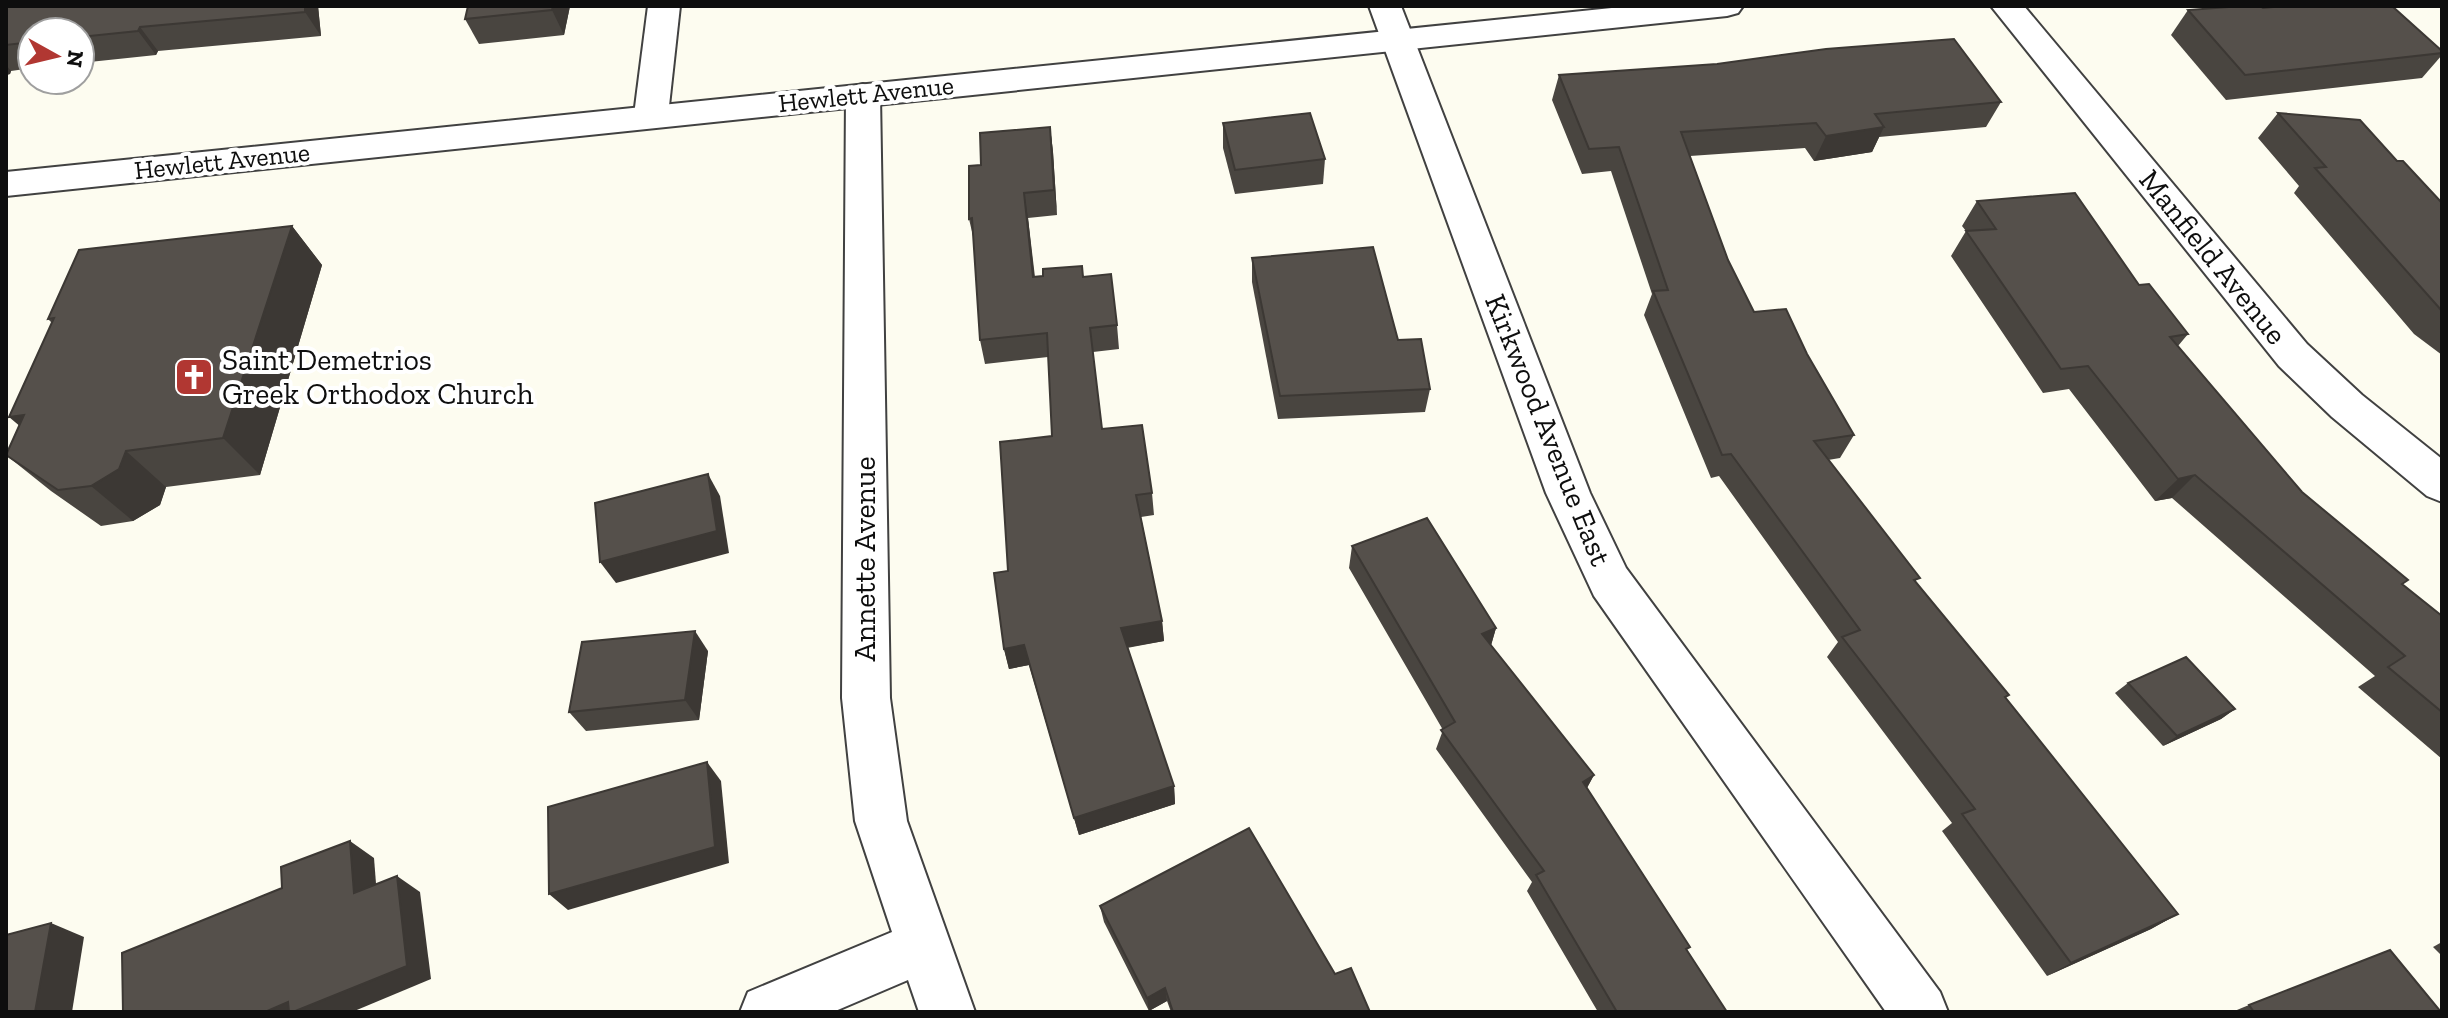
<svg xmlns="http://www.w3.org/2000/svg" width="2448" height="1018" font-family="'Zilla Slab',serif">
	<rect width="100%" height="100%" fill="#fdfcf0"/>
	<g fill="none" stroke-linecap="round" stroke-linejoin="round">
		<defs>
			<g id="minor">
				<polygon points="648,6 680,6 668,115 663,123 651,126 639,123 634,115"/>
				<polygon points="1369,6 1401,6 1590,493 1626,568 1940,992 1948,1012 1886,1012 1594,596 1546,493"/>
				<polygon points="1991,6 2024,6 2307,344 2362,395 2442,459 2442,502 2427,496 2332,417 2279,366"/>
				<polygon points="863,84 875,87 880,95 890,698 907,821 975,1012 919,1012 908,980 833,1012 740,1012 748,992 892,932 855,821 842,698 846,95 851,87"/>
			</g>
			<polygon id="tertiary" points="1631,6 1743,6 1738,13 1727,16 6,196 6,172"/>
		</defs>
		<use href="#minor" stroke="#414141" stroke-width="4"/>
		<use href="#tertiary" stroke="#414141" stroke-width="4"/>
		<use href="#minor" fill="#fff" fill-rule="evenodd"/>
		<use href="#tertiary" fill="#fff" fill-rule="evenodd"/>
	</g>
	<g fill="#494540">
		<polygon points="6,6 318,6 321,36 158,51 156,55 80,63 80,32 32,32 32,68 11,71 10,74 6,75"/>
		<polygon points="468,6 570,6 564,35 479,44 465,19"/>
		<polygon points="2263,8 2442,51 2442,55 2422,78 2226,100 2171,35 2188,10"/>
		<polygon points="1559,75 2001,102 1986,127 1879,137 1872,152 1814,161 1805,148 1690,156 1728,260 1754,312 1807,354 1854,435 1840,458 1828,460 1916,583 2006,698 2178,914 2151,929 2047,976 1942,831 1952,823 1827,657 1838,642 1719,476 1711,478 1644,315 1652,294 1611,171 1582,174 1552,100"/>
		<polygon points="2278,113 2397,161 2442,203 2442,355 2414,334 2294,193 2299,186 2258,138"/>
		<polygon points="1223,123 1325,159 1323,184 1235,194 1223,148"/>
		<polygon points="1050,127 1053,152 1057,215 1028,218 1035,277 1083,277 1117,325 1119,349 1093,352 1102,429 1152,493 1154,515 1141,517 1162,621 1164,641 1127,648 1174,786 1175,804 1079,835 1029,665 1009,669 1004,649 1008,571 1052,436 1048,357 985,364 980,340 973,236 969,219 981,165"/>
		<polygon points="1977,201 2139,285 2188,334 2178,346 2302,492 2402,584 2442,616 2442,759 2358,687 2375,676 2172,498 2155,501 2069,389 2043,393 1951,256 1966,231 1962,226"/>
		<polygon points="292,226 322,265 260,475 166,487 160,505 133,521 101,526 51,491 6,455 19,425 52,323 48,319"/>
		<polygon points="1252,258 1398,340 1430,389 1425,412 1278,419 1252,282"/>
		<polygon points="1352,546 1496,628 1491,645 1594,775 1587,788 1687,950 1727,1012 1598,1012 1527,891 1532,882 1436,749 1443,730 1349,568"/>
		<polygon points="708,651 699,720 586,731 569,712"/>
		<polygon points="2128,683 2235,709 2221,719 2163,746 2115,693"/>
		<polygon points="1100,906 1335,974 1370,1012 1171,1012 1167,1001 1149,1011 1104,922"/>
		<polygon points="2442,942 2442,956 2433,947"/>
		<polygon points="2249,1005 2441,1012 2232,1012"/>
	</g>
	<g fill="#3c3834">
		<polygon points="305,6 318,6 321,36 305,12"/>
		<polygon points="553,6 570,6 564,35 552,10"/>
		<polygon points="140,27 158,51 156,55 138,31"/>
		<polygon points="6,65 11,71 10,74 6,75"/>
		<polygon points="1050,127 1053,152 1057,215 1054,190"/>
		<polygon points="1884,127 1872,152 1814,161 1826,136"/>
		<polygon points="1024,193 1028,218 1037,302 1033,277"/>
		<polygon points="292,226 322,265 260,475 223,438"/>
		<polygon points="24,415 53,454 9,417"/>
		<polygon points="126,451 166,487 160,505 133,521 91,486"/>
		<polygon points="708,474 720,496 729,553 616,583 600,562"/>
		<polygon points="2195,475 2172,498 2155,501 2178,479"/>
		<polygon points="1162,621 1164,641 1123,648 1121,628"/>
		<polygon points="1496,628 1490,649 1482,634"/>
		<polygon points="695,631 708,651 699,720 685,700"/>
		<polygon points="1024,645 1029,665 1009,669 1004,649"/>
		<polygon points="2235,709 2221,719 2163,746 2177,736"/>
		<polygon points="707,762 721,781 729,863 568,910 549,894"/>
		<polygon points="1594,775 1584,793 1583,782"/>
		<polygon points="1174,786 1175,804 1079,835 1074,818"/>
		<polygon points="350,841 374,858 378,909 354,893"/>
		<polygon points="397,876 420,892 431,979 352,1012 265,1012"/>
		<polygon points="2178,914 2151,929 2047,976 2071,963"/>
		<polygon points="51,923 84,937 72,1012 35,1012"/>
		<polygon points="1165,988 1167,1001 1149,1011 1147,998"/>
	</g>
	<g fill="#55504b" stroke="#3c3834" stroke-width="2">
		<polygon points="6,6 305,6 305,12 140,27 138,31 80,37 80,32 32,32 32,42 6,45"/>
		<polygon points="468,6 553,6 552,10 465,19"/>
		<polygon points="2242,6 2260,6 2263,8 2284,6 2392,6 2442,51 2442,53 2245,75 2188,10"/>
		<polygon points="1954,39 2001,102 1875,114 1884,127 1826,136 1816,123 1681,132 1728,260 1754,312 1786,309 1807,354 1854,435 1814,441 1920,578 1914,580 2009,695 2005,697 2178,914 2071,963 1962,814 1975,809 1842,637 1860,630 1731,454 1722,455 1653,291 1668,290 1619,147 1589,149 1559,75 1717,64 1826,49"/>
		<polygon points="1310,113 1325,159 1235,170 1223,123"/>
		<polygon points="2278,113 2360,120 2397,161 2403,161 2442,203 2442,311 2315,168 2326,167"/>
		<polygon points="1050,127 1054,190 1024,193 1033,277 1043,276 1043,269 1082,266 1083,277 1111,274 1117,325 1090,328 1102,429 1142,425 1152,493 1136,495 1162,621 1121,628 1174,786 1074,818 1024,645 1004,649 994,573 1008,571 1000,442 1052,436 1047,333 980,340 972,218 969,219 969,166 981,165 980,133"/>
		<polygon points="2075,193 2139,285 2149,284 2188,334 2170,337 2302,492 2408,580 2402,584 2442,616 2442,712 2388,667 2405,656 2195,475 2178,479 2088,366 2061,369 1966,231 1996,229 1977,201"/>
		<polygon points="292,226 223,438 126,451 119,469 91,486 58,490 6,455 24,415 9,417 54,318 48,319 79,250"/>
		<polygon points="1373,247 1398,340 1421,339 1430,389 1280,396 1252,258"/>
		<polygon points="708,474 717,531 600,562 595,503"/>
		<polygon points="1427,518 1496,628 1482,634 1594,775 1583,782 1690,947 1686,949 1727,1012 1617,1012 1536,875 1544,871 1441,730 1455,722 1352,546"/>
		<polygon points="695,631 685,700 569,712 582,642"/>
		<polygon points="2186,657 2235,709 2177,736 2128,683"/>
		<polygon points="707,762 715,847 549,894 548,807"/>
		<polygon points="1249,828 1335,974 1351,968 1370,1012 1173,1012 1165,988 1147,998 1100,906"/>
		<polygon points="350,841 354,893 397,876 407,966 293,1012 289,1012 288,1002 265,1012 123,1012 122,953 282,888 281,867"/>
		<polygon points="51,923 35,1012 6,1012 6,935"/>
		<polygon points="2390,950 2441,1012 2254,1012 2249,1005"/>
	</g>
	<defs>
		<symbol id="church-square" viewBox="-11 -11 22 22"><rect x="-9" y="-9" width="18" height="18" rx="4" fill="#b13732" stroke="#fff"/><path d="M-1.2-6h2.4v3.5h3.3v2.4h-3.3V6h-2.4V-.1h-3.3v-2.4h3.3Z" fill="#fff"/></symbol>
	</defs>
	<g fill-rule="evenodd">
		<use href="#church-square" x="172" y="355" width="44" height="44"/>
	</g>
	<g text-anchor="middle" stroke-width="8" stroke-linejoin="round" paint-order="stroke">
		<g font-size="26" fill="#0e0e0e" stroke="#fff">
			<text transform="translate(866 94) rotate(-6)" y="9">Hewlett Avenue</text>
			<text transform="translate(222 161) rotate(-6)" y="9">Hewlett Avenue</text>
		</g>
		<g font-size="30" fill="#0e0e0e" stroke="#fff">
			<text transform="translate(2213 257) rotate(51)" y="10">Manfield Avenue</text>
			<text transform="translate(1548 430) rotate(68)" y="10">Kirkwood Avenue East</text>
			<text transform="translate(865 559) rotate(-90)" y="10">Annette Avenue</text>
		</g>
		<g font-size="30" fill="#0e0e0e" stroke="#fff" text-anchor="start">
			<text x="222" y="370">Saint Demetrios<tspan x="222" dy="34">Greek Orthodox Church</tspan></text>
		</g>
	</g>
	<rect width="2448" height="1018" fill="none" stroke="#0e0e0e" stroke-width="16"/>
	<g transform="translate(56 56) rotate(98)"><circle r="38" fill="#ffffff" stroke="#9f9f9f" stroke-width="2"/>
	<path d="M0-6L14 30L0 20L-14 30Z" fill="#b13732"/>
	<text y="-12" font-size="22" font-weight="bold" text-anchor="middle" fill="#0e0e0e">N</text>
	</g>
</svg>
